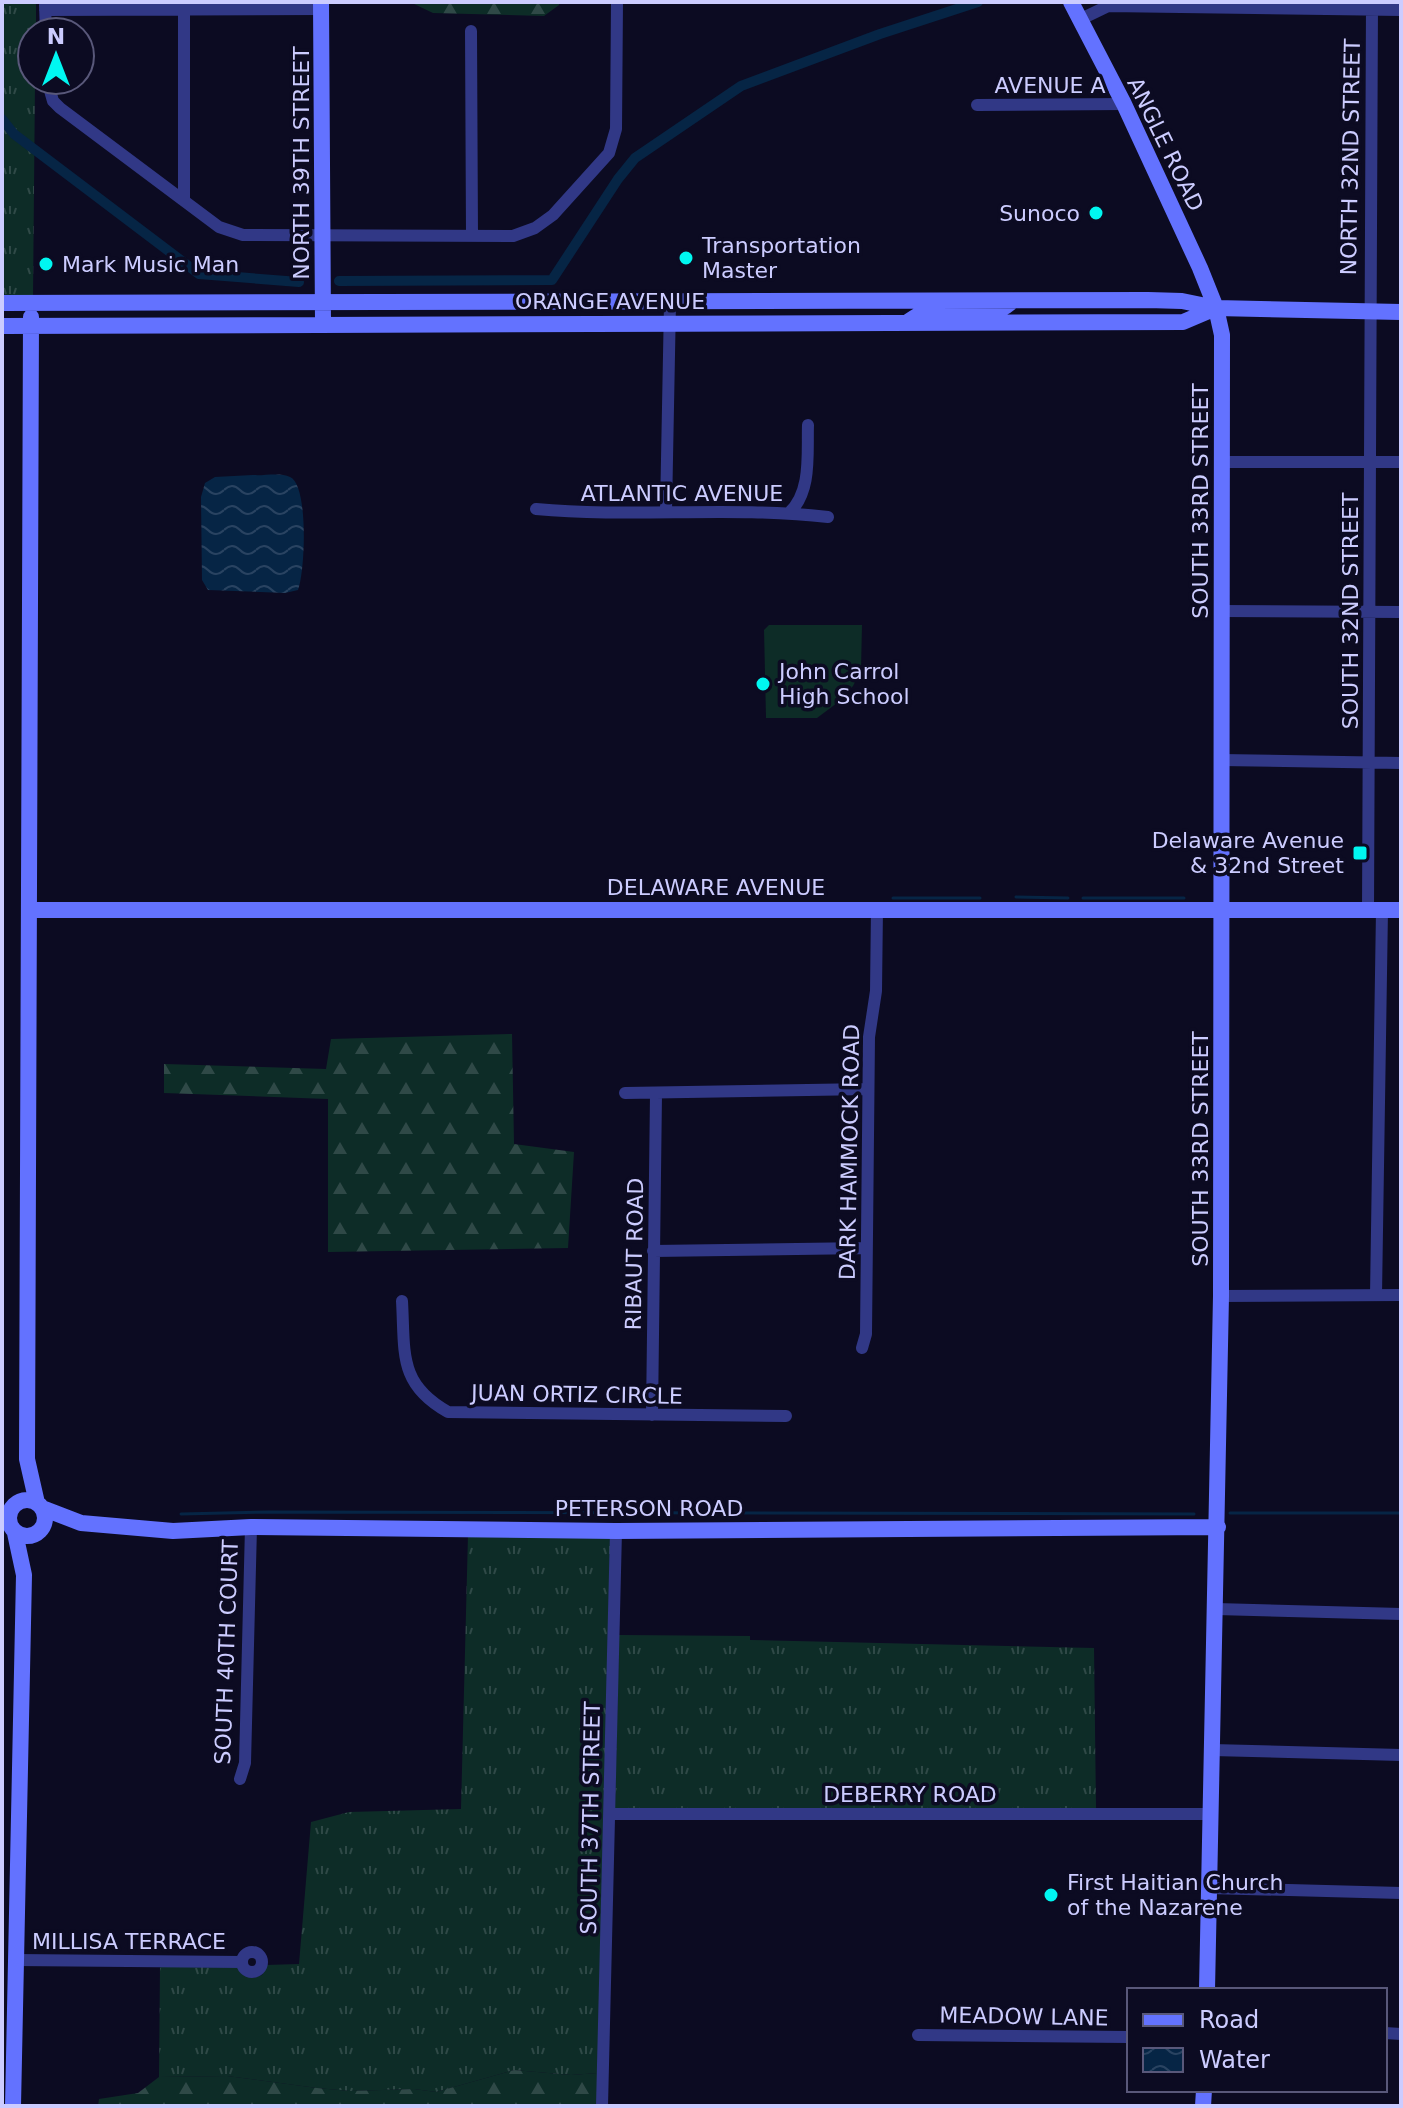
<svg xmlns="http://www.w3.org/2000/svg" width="1403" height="2108" viewBox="0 0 1403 2108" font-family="'DejaVu Sans',sans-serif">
<defs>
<pattern id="grass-tufts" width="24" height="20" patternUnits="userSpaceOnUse" patternTransform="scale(2)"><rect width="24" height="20" fill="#0d2c27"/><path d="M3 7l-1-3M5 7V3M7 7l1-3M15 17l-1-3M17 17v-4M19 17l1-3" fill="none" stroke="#2f4947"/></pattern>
<pattern id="forest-firs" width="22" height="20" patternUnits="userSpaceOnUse" patternTransform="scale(2)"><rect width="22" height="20" fill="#0d2c27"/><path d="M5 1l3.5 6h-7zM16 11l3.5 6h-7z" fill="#2f4947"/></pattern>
<pattern id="water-waves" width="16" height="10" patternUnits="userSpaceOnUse" patternTransform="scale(2)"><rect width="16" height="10" fill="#062545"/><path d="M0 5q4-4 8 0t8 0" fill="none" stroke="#294361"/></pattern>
</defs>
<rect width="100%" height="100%" fill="#0c0b22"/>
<path fill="url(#grass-tufts)" d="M2 2H36V32H32V80H35L33 297H2Z
M468 1535 611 1536 598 2073 571 2075 514 2070 436 2092 414 2089 350 2091 317 2088 227 2076 159 2077 160 1967H238L242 1974 253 1978 262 1975 267 1965 299 1964 311 1822 349 1812 461 1809Z
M619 1635 750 1636V1640L1094 1648 1096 1808H615Z"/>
<path fill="url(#forest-firs)" d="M410 2H559V5L544 16 433 13Z
M512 1034 514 1144 574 1152 568 1248 328 1252V1099L164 1093V1064L326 1069 331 1039Z
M514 2070 571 2075 598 2073 597 2106H98L99 2099 138 2093 159 2077 227 2076 317 2088 350 2091 414 2089 436 2092Z"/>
<path fill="#0d2c27" d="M769 625H862L861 670 853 686 841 700 817 718H766L764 630Z"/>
<path fill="url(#water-waves)" d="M253 475C264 476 280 472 290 477 309 485 305 573 298 590L285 593 208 590 202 580 201 497 205 483 215 477Z"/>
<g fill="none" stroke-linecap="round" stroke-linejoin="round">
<path stroke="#062545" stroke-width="3" d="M1016 897 1068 898
M893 898H980
M1083 898H1184
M1230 1513H1401
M181 1514 269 1512 1194 1514"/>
<path stroke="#062545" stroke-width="10" d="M2 119 14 134 199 274 299 282
M339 281 552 280 618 179 635 158 741 86 880 34 978 2"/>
<path stroke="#313886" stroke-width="12" d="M184 2V199
M45 5 46 32
M45 10 321 9
M1079 20 1108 6 1401 10
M471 31 472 236
M47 80 53 101 60 108 219 227 243 235 513 236 535 228 553 215 609 153 616 129 617 2
M977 105 1124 104
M1222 462H1401
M536 509C633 518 731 506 828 517
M666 511 670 303
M789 513C812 492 807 454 808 425
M1221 611 1401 612
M1221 760 1401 763
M1368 910 1372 2
M625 1093 868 1089
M653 1251 866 1248
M1376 1295 1382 910
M1221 1296 1401 1295
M402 1301C405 1353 398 1384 448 1412L786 1416
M862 1348 866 1334 869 1037 876 991 877 908
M652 1415 656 1094
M2 1513 11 1509
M1216 1609 1401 1614
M1212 1750 1401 1755
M240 1779 245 1763 251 1527
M610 1814H1211
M1209 1888 1401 1893
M242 1962a10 10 0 1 1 20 0a10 10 0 1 1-20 0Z
M15 1960 242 1962
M1385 2033 1401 2034
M918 2035 1129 2037
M602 2106 616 1531"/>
<path stroke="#6372ff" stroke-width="16" d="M321 2 323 324
M1071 2 1124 104 1200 268 1216 308 1222 335 1221 1296 1207 1990
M2 303 1148 300 1182 301 1216 308 1401 312
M31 317 27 1459 37 1503
M906 323C911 320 917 315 923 313 949 306 988 323 1010 303
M2 326 1183 322 1216 308
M30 910H1401
M9 1518a18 18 0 1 1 36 0a18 18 0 1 1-36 0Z
M42 1508 81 1523 173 1531 251 1527 616 1531 1218 1527
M13 2106 24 1575 15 1533
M1203 2106 1204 2090"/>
</g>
<g fill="#00f7f1" stroke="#0c0b22" stroke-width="3">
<circle cx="1096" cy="213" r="8"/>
<circle cx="686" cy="258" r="8"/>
<circle cx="46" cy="264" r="8"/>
<circle cx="763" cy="684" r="8"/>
<rect x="1352" y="845" width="16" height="16" rx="4"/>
<circle cx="1051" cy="1895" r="8"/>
</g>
<g text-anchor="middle" stroke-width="7" stroke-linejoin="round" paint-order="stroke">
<g font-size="22" fill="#ccf" stroke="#0c0b22">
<text x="1050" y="93">AVENUE A</text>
<text transform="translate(1166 144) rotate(64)" y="8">ANGLE ROAD</text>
<text transform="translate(1350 157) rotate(-89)" y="8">NORTH 32ND STREET</text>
<text transform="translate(301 163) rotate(-90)" y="8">NORTH 39TH STREET</text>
<text x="610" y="309">ORANGE AVENUE</text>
<text x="682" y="501">ATLANTIC AVENUE</text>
<text transform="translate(1200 501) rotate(-90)" y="8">SOUTH 33RD STREET</text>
<text transform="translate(1350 611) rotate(-90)" y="8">SOUTH 32ND STREET</text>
<text x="716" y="895">DELAWARE AVENUE</text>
<text transform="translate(1200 1149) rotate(-90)" y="8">SOUTH 33RD STREET</text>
<text transform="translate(849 1152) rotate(-89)" y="8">DARK HAMMOCK ROAD</text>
<text transform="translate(634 1254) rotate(-89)" y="8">RIBAUT ROAD</text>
<text transform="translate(577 1394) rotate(1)" y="8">JUAN ORTIZ CIRCLE</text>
<text x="649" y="1516">PETERSON ROAD</text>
<text transform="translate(226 1652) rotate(-88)" y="8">SOUTH 40TH COURT</text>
<text x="910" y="1802">DEBERRY ROAD</text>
<text transform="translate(590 1818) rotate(-89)" y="8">SOUTH 37TH STREET</text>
<text x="129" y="1949">MILLISA TERRACE</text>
<text transform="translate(1024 2016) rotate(1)" y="8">MEADOW LANE</text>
</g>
<g font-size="22" fill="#ccf" stroke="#0c0b22" text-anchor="start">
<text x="1080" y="221" text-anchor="end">Sunoco</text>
<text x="702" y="253">Transportation<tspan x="702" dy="25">Master</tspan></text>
<text x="62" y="272">Mark Music Man</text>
<text x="779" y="679">John Carrol<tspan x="779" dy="25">High School</tspan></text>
<text x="1344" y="848" text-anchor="end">Delaware Avenue<tspan x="1344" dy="25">&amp; 32nd Street</tspan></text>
<text x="1067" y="1890">First Haitian Church<tspan x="1067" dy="25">of the Nazarene</tspan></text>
</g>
</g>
<rect width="1403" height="2108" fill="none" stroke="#ccccff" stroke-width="8"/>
<rect x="1127" y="1988" width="260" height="104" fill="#0c0b22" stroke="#59587a" stroke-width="2"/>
<rect x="1143" y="2014" width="40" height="12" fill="#6372ff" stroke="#59587a" stroke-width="2"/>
<text x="1199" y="2028" font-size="24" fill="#ccccff">Road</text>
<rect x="1143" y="2048" width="40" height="24" fill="url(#water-waves)" stroke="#59587a" stroke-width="2"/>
<text x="1199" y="2068" font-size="24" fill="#ccccff">Water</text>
<g transform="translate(56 56)"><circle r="38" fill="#0c0b22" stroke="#59587a" stroke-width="2"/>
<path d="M0-6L14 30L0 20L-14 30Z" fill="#00f7f1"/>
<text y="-12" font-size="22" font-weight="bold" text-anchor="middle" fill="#ccccff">N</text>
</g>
</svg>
